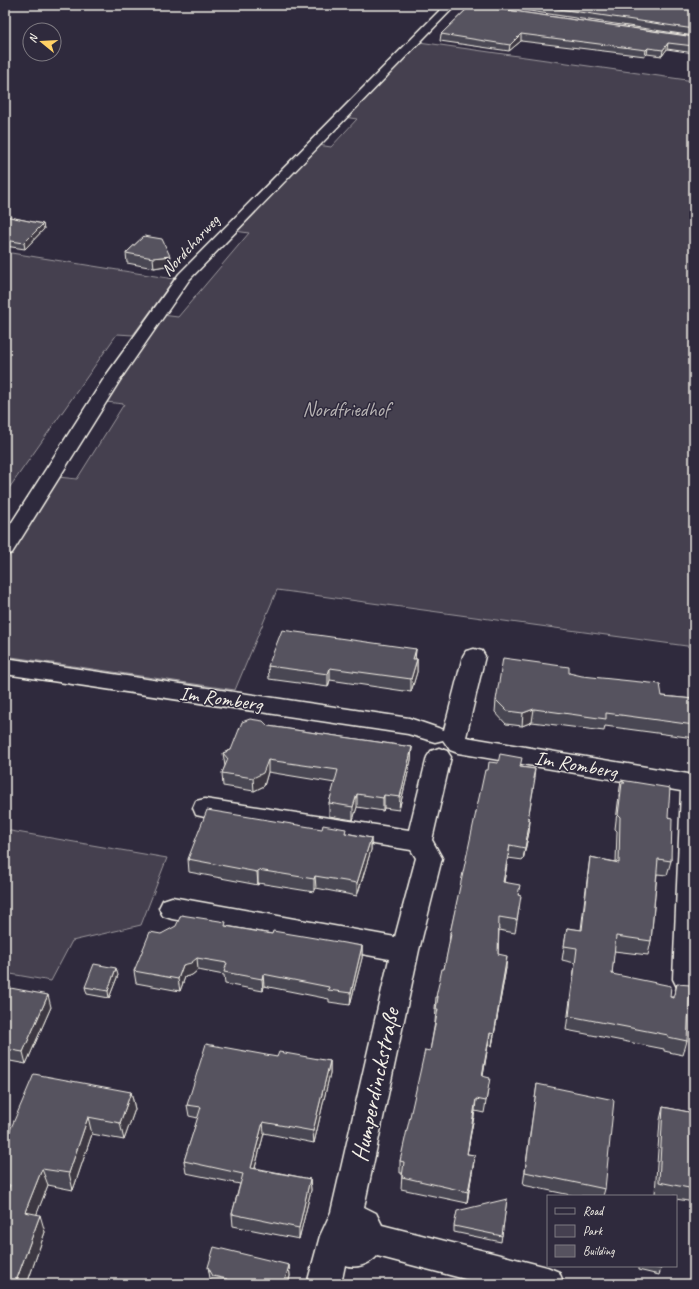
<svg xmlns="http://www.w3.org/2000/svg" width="699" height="1289" viewBox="0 0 699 1289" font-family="Caveat,sans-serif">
<rect width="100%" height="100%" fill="#2f2a3d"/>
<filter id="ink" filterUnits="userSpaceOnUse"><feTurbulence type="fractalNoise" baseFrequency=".025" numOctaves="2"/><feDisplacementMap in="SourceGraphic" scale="8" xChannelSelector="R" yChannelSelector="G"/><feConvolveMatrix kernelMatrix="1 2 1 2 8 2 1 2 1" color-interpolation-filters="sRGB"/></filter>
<g filter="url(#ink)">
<path fill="#454050" stroke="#9c989c" d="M419 42 694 81V647L277 590 235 690 5 656V563L58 477 77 479 124 404 106 402 162 315 178 317 249 233 235 231 318 145 331 147 357 119 344 117Z
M5 252 174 279 133 335 117 334 5 494Z
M5 830 167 858 141 925 72 941 51 981 5 973Z"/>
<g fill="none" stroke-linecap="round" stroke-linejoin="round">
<defs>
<path id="minor" d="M445 5H456L189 280 122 377 12 553 5 555V533L105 377 179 274Z
M474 649 482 651 485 656 466 737 694 775V988L687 991 677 987 673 979 681 791 458 753 450 750 443 740 435 742 408 734 5 674V658L409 718 444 730 463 656 466 651Z
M439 748 447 751 451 757 432 840 442 858 419 950 364 1207 376 1213 382 1225 547 1267 559 1272 564 1284H484L377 1256C370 1264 356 1269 345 1265L341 1284H307L320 1236 331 1212 389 959 172 919 163 916 159 908 163 900 172 897 395 937 416 858 411 850 205 817 196 815 193 808 196 801 205 799 409 830 427 757 431 751Z"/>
</defs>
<use href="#minor" stroke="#f4f1e8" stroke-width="3"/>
<use href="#minor" fill="#2f2a3d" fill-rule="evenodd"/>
</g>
<path fill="#4a4752" stroke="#f4f1e8" d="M471 5 694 37V53L667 49 662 56 647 54 645 56 521 41 509 51 440 41 441 34Z
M490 5H694V36Z
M5 216 43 224 44 229 25 249 5 246Z
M144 236 171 265 154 268 127 263 126 253Z
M416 649 415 659H417V672L411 692 330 680 328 687 269 679 268 666Z
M662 696 694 699V738L605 726 604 731 532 722 522 726 506 724 495 712 496 700Z
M268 726 412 747 411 760 399 810 384 808 383 811 357 807 353 820 329 816V803L335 783 268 772 264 786 254 791 223 786 222 773 225 766 223 753 231 750Z
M521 767 535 769 534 778 533 791 528 819 530 820 529 832 523 860 508 858 504 882 519 895V908L515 933 499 930 498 954 506 968 492 1046 488 1045 483 1076 488 1090 484 1113 475 1111 467 1154 475 1155 467 1203 401 1189 402 1173H400V1161L430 1051 435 1022 436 1009H435L436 997 444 969 449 946 450 933 488 770Z
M621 780 668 817 671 861 667 875 657 874 651 941 648 955 614 951 612 974 670 997H673L677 984 687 1041 683 1055 664 1051V1049L566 1030 575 963 562 960 567 928 581 930 588 872 590 857 616 862 617 831 615 829 619 795Z
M346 833 371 838V850L357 896 316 888 314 892 258 883V885L189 872 188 859Z
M227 926 272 934 362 946V958L350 1005 329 1002V999L264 986 263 991 225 984 224 975 198 970 192 975 185 977 180 991 136 983 134 971 161 934Z
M118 975 109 998 87 994 85 987Z
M5 987 51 1007 26 1064 5 1060Z
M277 1057 330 1061V1073L314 1143 264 1133 255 1168 310 1179 311 1190 299 1239 233 1226 232 1214 240 1184 186 1173 184 1161 198 1118 189 1116 187 1105Z
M537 1084 605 1189 603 1196H575L523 1185Z
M131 1092 135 1109 124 1140 92 1134 73 1190 48 1185 36 1215 45 1232 27 1284H5V1142Z
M663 1107 694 1113V1202L676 1199V1196H663L655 1194 660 1120Z
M507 1199 501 1242 454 1232V1226Z
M289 1265 290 1276 288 1284H213L210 1278 208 1267Z
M638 1266H661V1269L659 1275 638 1270Z"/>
<path fill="#3c3942" stroke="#f4f1e8" d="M521 34V41L509 51 510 45Z
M668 43 667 49 662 56 663 50Z
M648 48 647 54 645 56 646 50Z
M43 224 44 229 25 249 24 243Z
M170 256 171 265 154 268 153 258Z
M416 649 415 661 413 659Z
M417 659V672L411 692V679Z
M330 668V680L328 687V674Z
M534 709 532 722 522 726 523 713Z
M412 747 411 760 399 810 400 797Z
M268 760V772L264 786 254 791 253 778Z
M357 794V807L353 820V807Z
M384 795V808L383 811V798Z
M530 820 529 832 523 860 525 848Z
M371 838V850L357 896V883Z
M510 845 508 858 502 894 503 882Z
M258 870V885L257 872Z
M315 876 316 888 314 892V879Z
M362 946V958L350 1005 351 993Z
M507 956 506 968 492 1046Z
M197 958 198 970 192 975 185 977 180 991 178 979 183 965Z
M116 968 118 975 109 998 108 991Z
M263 974 264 986 263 991 262 979Z
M48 995 51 1007 26 1064 23 1052Z
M490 1033 488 1045 481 1088 482 1076Z
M330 1061V1073L314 1143 313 1131Z
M131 1092 135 1109 124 1140 120 1123Z
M476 1099 475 1111 465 1165 467 1154Z
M88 1117 92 1134 73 1190 69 1173Z
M263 1122 264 1133 252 1179 251 1168Z
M475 1155 467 1203 468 1192Z
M42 1169 48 1185 31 1229 25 1212Z
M310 1179 311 1190 299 1239V1228Z
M40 1215 45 1232 27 1284H15Z
M289 1265 290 1276 288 1284H284Z"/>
<path fill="#56525f" stroke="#f4f1e8" d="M471 5 694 37V46L668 43 663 50 648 48 646 50 521 34 510 45 441 34Z
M532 5H694V29Z
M5 216 43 224 24 243 5 240Z
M144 236 162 239 170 256 153 258 126 253Z
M282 630 416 649 413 659H417L411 679 330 668 328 674 268 666Z
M503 658 569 667V673L582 676 660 684 662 696 694 699V725L606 713V719L534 709 523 713 507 711 496 700Z
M250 719 263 721 268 726 412 747 400 797 384 795 383 798 357 794 353 807 329 803 338 770 268 760 263 773 253 778 222 773 228 759 223 753 231 750 242 722Z
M500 754 522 758 520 767 535 769 533 778H535L528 819 530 820 525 848 510 845 503 882 520 885 518 895 521 896 517 920 499 917 498 954 507 956 494 1034 490 1033 482 1076 490 1078 486 1101 476 1099 467 1154 475 1155 468 1192 402 1177 404 1162 400 1161 425 1050 430 1051 438 1009H436L438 997H436L442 969H444L451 934 450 933 485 770H488L489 762 498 763Z
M621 780 670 788 668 817 672 818 671 861 658 859 651 941 616 936 612 974 671 986 670 997 674 998 677 984 690 985 687 1041 668 1037V1035L569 1016 577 948 564 946 567 928 582 930 590 857 619 863 620 817 618 815 622 783H625Z
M207 810 322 829 323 825 346 829 345 833 371 838 357 883 315 876 314 879 258 870 257 872 188 859Z
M181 915 226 922 225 926 272 934 273 931 362 946 351 993 328 990 329 987 263 974 262 979 224 972 227 963 197 958 191 963 183 965 178 979 134 971 150 932 161 934 176 926Z
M94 964 116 968 108 991 85 987Z
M5 987 48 995 23 1052 5 1049Z
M206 1044 277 1057 279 1052 330 1061 313 1131 263 1122 251 1168 310 1179 299 1228 232 1214 243 1174 184 1161 201 1107 187 1105Z
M34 1074 131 1092 120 1123 88 1117 69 1173 42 1169 25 1212 40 1215 15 1284H5V1199L10 1185 5 1184V1142Z
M537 1084 614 1100 605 1189 525 1172Z
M663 1107 694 1113V1189L659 1182Z
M507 1199 502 1236 454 1226 457 1211Z
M214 1247 289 1265 284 1284H226L227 1279 213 1276 208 1267Z
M648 1266H661V1269Z"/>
</g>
<g text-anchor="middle" stroke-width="3" stroke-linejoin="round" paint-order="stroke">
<g font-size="17" fill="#f4f1e8" stroke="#2f2a3d">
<text transform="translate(190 245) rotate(-47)" y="6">Nordcharweg</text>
</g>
<g font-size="20" fill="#b7b3b3" stroke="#2f2a3d">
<text x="346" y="416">Nordfriedhof</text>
</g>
<g font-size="20" fill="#f4f1e8" stroke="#2f2a3d">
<text transform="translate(221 698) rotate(8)" y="7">Im Romberg</text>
<text transform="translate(576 764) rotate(10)" y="7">Im Romberg</text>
</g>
<g font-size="24" fill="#f4f1e8" stroke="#2f2a3d">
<text transform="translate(375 1085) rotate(-78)" y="8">Humperdinckstraße</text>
</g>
</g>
<rect width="699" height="1289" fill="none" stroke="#2f2a3d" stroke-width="20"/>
<rect x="10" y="10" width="679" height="1269" fill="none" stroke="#f4f1e8" stroke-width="1.5" filter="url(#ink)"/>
<rect x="547" y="1195" width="130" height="72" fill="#2f2a3d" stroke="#7e7a81"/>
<rect x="555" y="1208" width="20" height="6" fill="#2f2a3d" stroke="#7e7a81"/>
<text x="583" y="1215" font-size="12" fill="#f4f1e8">Road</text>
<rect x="555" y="1225" width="20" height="12" fill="#454050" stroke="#7e7a81"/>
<text x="583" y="1235" font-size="12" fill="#f4f1e8">Park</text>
<rect x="555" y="1245" width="20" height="12" fill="#56525f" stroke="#7e7a81"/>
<text x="583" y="1255" font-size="12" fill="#f4f1e8">Building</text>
<g transform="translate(42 42) rotate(288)"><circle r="19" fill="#2f2a3d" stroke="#7e7a81"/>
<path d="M0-3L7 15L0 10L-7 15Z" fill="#ffd166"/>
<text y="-6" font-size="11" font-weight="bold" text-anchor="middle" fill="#f4f1e8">N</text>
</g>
</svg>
